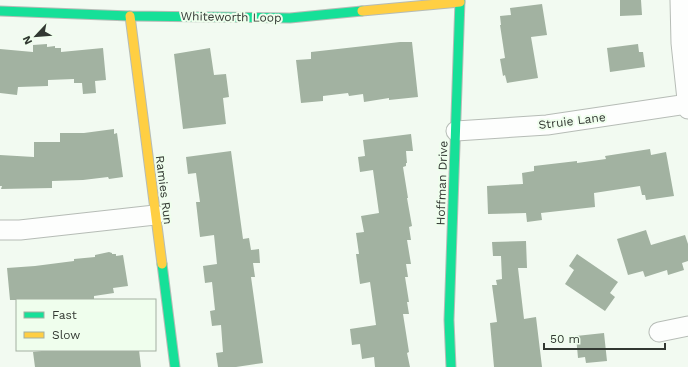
<svg xmlns="http://www.w3.org/2000/svg" width="688" height="367" viewBox="0 0 688 367" font-family="'Work Sans',sans-serif">
<rect width="100%" height="100%" fill="#f2faf1"/>
<path fill="#a2b2a1" d="M620 0H641L642 15 620 16Z
M542 4 547 35 531 37 538 78 507 83 505 75 503 76 500 59 505 58 500 25H501L500 16 511 15 510 8Z
M400 42H412L418 97 389 100V98L364 102 363 94 349 96 348 93 323 96V101L301 103 296 60 311 59V52Z
M47 44V47L55 46V48H61V52L103 48 106 80 95 81 96 93 83 94 82 83H74V79L48 80V86L18 87 17 95 0 93V49L33 52V45Z
M638 44 639 52H643L645 67 610 72 607 48Z
M210 48 214 75 226 74 229 97 223 98 226 124 183 129 174 54Z
M114 129V134L117 133 123 177 109 179 108 177 83 180 52 181V188L1 189 2 186H0V155L34 157V142H60V133H84Z
M411 134 413 151H406L407 163H406V166L403 167 408 198H407L412 226 409 227 411 240H407L411 264H406L408 277H405L409 302H407L409 314H403L409 352 407 353 410 367H375L374 357 362 359 360 344 352 345 350 329 376 325 370 282 360 284 356 254H359L356 233 364 232 361 216 379 213 373 170 360 172 358 157 365 156 363 140Z
M650 149 651 155 666 152 674 196 646 200 645 195H642L640 186 594 193 595 207 541 213 542 220 527 222 526 213 488 214 487 186 523 184 522 173 534 171V166L577 161V163L606 159 605 156Z
M231 151 243 239 249 238 251 250 259 249 260 263H253L255 277H251L263 363 236 367H218L216 353 223 352 221 325 212 326 210 311 215 310 212 282 205 283 203 266 217 264 214 235 200 237 196 202H200L196 173 188 174 186 157Z
M646 230 651 245 685 235 688 244V261L682 263 684 270 668 275 667 270 645 277 643 271 628 275 617 239Z
M526 241 527 268H518L524 319 536 317 542 367H494L490 323 497 322 492 285H497L496 280 502 279 501 256H493L492 242Z
M109 252 112 253V254H116V256L123 255 128 286 113 288 114 293 94 296V300H10L7 268 35 266 74 261V259L95 257V255Z
M577 254 618 282 610 293 615 297 605 311 565 284 574 270 569 266Z
M604 333 607 361 586 363 585 357 578 358 576 336Z
M50 350H139L141 367H35L33 352Z"/>
<g fill="none" stroke-linecap="round" stroke-linejoin="round">
<defs>
<path id="street" d="M680 0 681 43 688 109
M456 131 547 125 688 104
M0 230H20L155 215
M659 332 688 326"/>
<path id="fast" d="M0 11 130 16 290 18 362 11
M162 264 175 367
M451 367 449 320 460 0"/>
<path id="slow" d="M362 11 460 2
M130 16 162 264"/>
</defs>
<use href="#street" stroke="#b6bcb6" stroke-width="21"/>
<use href="#fast" stroke="#b6bcb6" stroke-width="11"/>
<use href="#slow" stroke="#b6bcb6" stroke-width="11"/>
<use href="#street" stroke="#fdfefd" stroke-width="19"/>
<use href="#fast" stroke="#16e098" stroke-width="9"/>
<use href="#slow" stroke="#ffcf43" stroke-width="9"/>
</g>
<g text-anchor="middle" stroke-width="4" stroke-linejoin="round" paint-order="stroke">
<g font-size="12" fill="#323832" stroke="#effeed">
<text transform="translate(231 17) rotate(1)" y="4">Whiteworth Loop</text>
<text transform="translate(572 121) rotate(-7)" y="4">Struie Lane</text>
<text transform="translate(442 183) rotate(-88)" y="4">Hoffman Drive</text>
<text transform="translate(164 190) rotate(83)" y="4">Ramies Run</text>
</g>
</g>
<rect x="16" y="299" width="140" height="52" fill="#effeed" stroke="#a3afa2"/>
<rect x="24" y="312" width="20" height="6" fill="#16e098" stroke="#a3afa2"/>
<text x="52" y="319" font-size="12" fill="#323832">Fast</text>
<rect x="24" y="332" width="20" height="6" fill="#ffcf43" stroke="#a3afa2"/>
<text x="52" y="339" font-size="12" fill="#323832">Slow</text>
<g transform="translate(36 36) rotate(244)" stroke="#effeed" stroke-width="3" paint-order="stroke">
<path d="M0-3L7 15L0 10L-7 15Z" fill="#323832"/>
<text y="-6" font-size="11" font-weight="bold" text-anchor="middle" fill="#323832">N</text>
</g>
<path d="M544 343v6h121v-6" fill="none" stroke="#323832" stroke-width="2"/>
<text x="550" y="343" font-size="12" fill="#323832" stroke="#effeed" stroke-width="3" paint-order="stroke">50 m</text>
</svg>
